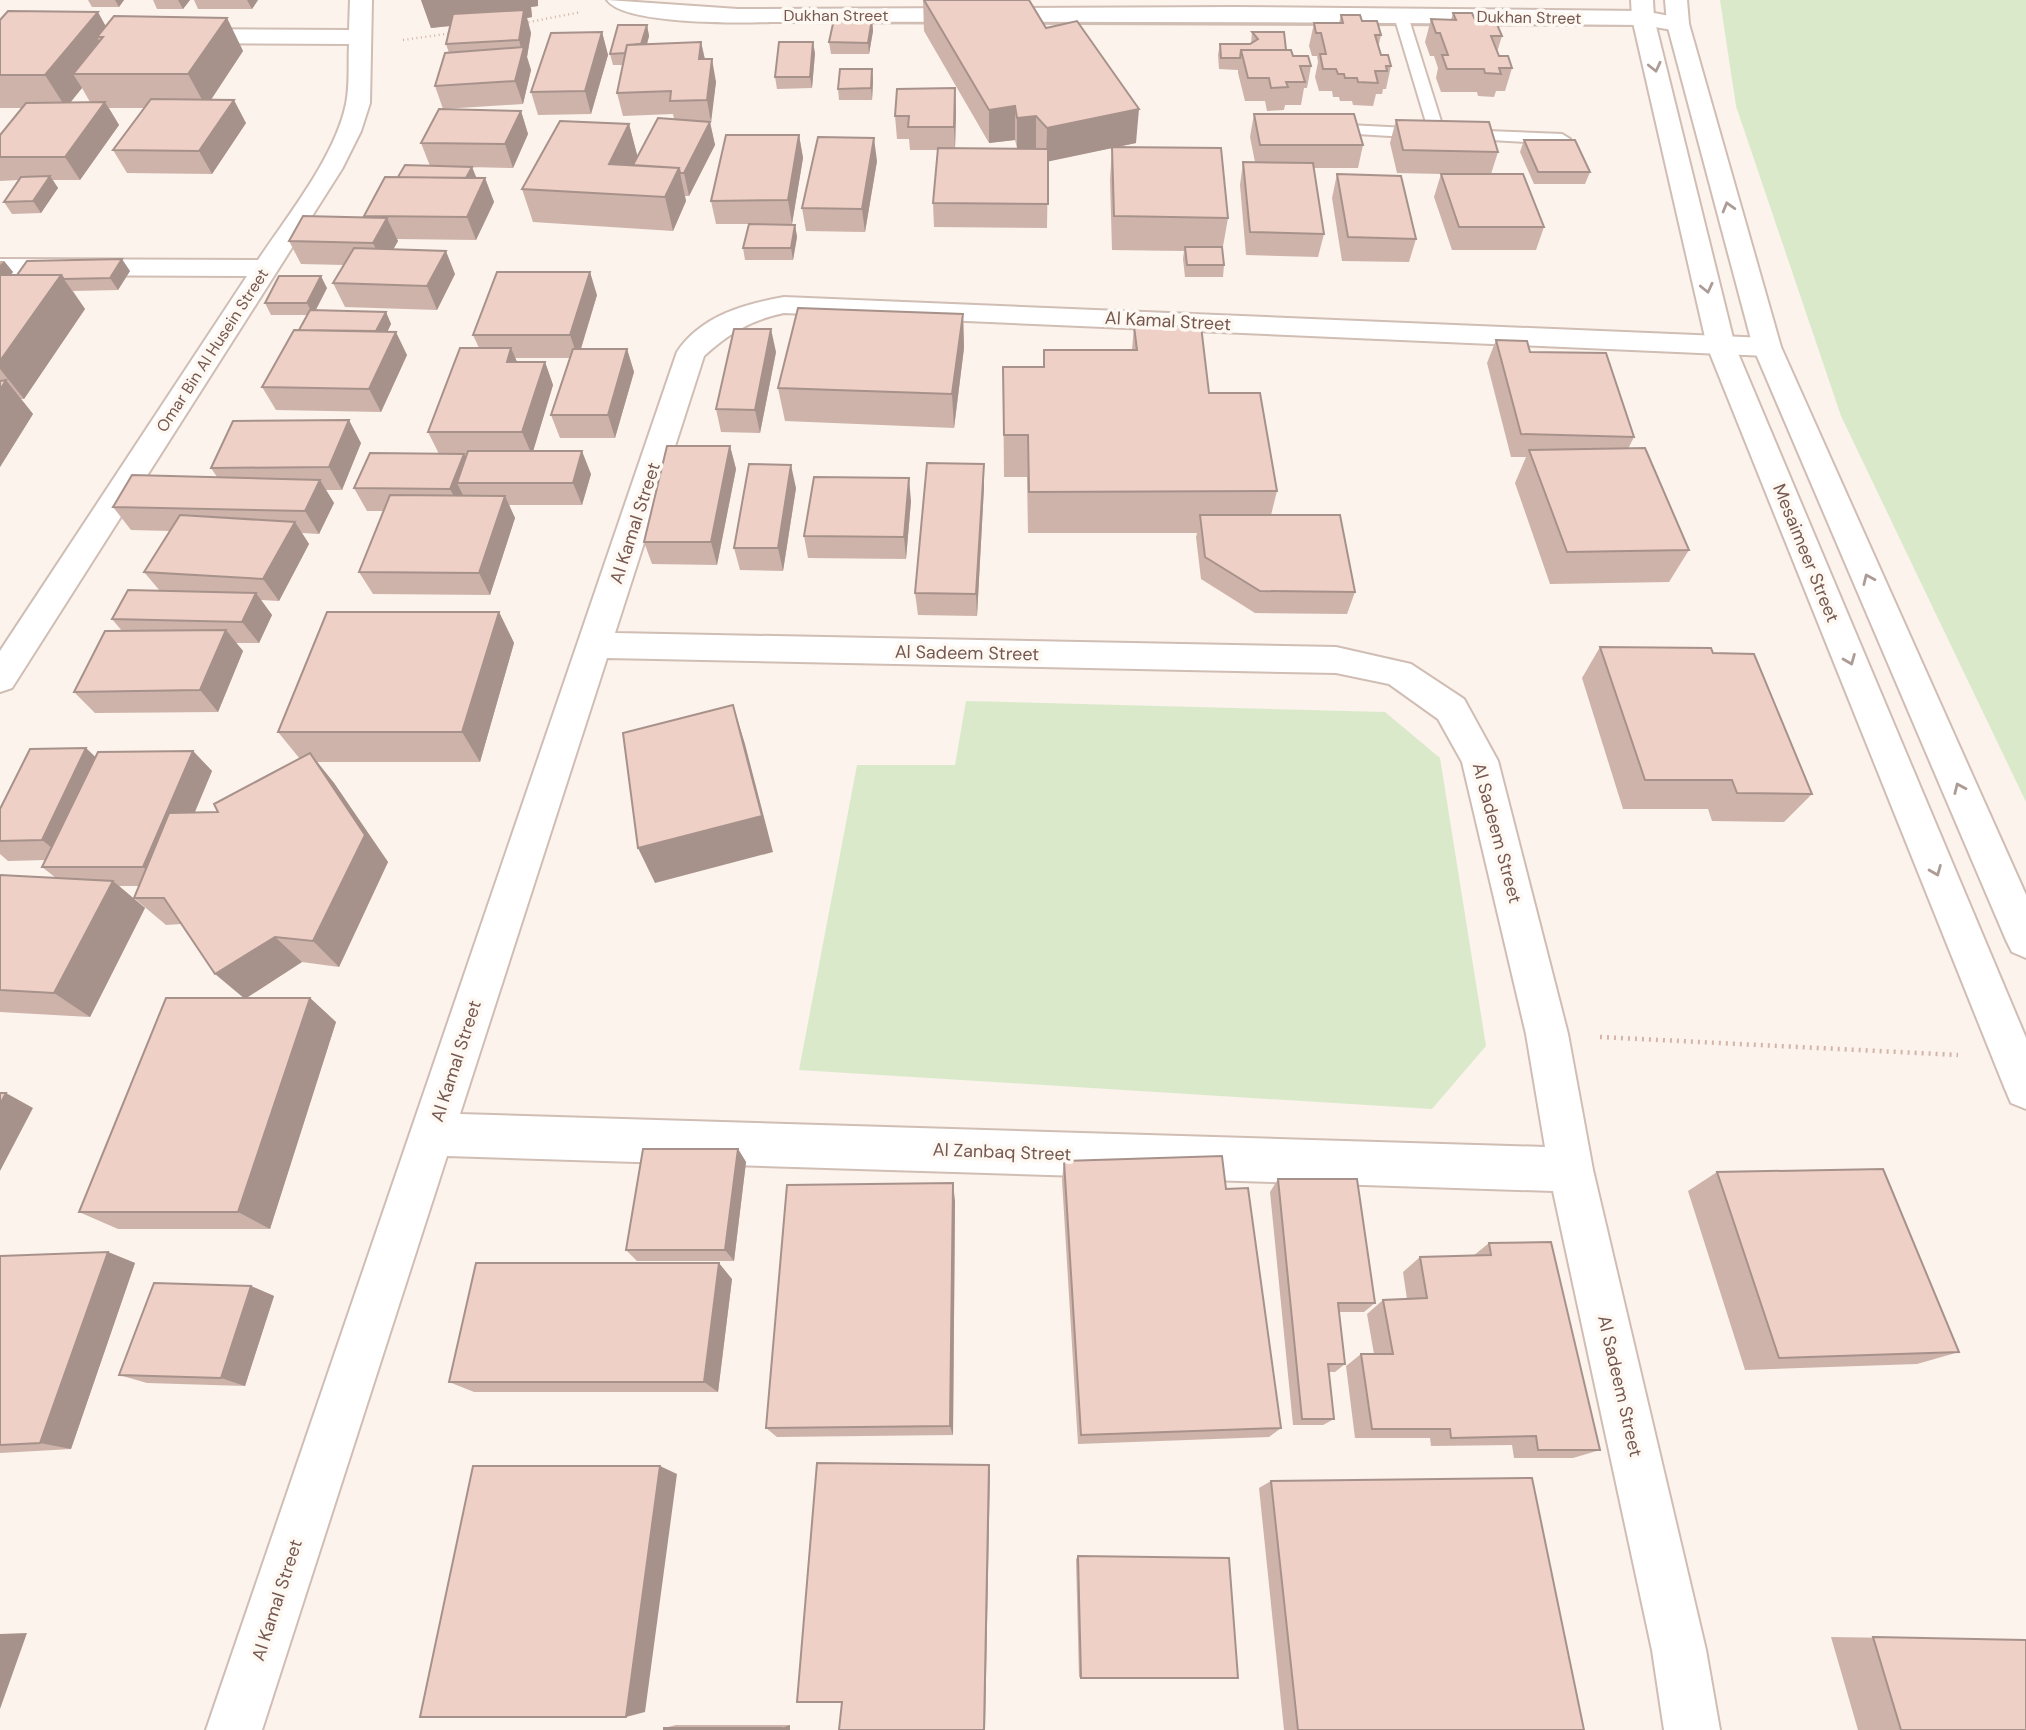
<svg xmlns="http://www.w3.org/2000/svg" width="2026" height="1730" viewBox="0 0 2026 1730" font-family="'DM Sans',sans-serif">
<rect width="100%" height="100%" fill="#fbf3ec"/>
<path fill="#dbe9cb" d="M1720 0H2026V802L1841 416 1736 106Z
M966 701 1385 712 1440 758 1486 1046 1432 1109 799 1070 857 765H955Z"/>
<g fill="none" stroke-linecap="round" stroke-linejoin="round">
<defs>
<path id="service" d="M1401 12 1408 16 1445 134 1437 139 1430 135 1424 138 1323 132 1320 129 1328 124 1428 129 1394 16Z
M1461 130 1562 134 1570 139 1562 144 1456 138 1453 135Z"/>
<path id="minor" d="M350 0H372L370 103 361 131 342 169 12 688 0 692V651L247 276 0 275V259L258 260C288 215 335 157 346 104 350 85 348 63 349 44L186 43 178 41 175 36 178 31 186 29 349 30Z
M607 0 738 9 1235 7 1643 11 1686 19 1689 24 1686 29 1678 31 1643 25C1352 22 1062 21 772 22 741 23 624 25 607 0Z
M784 297 1767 338 1777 341 1781 347 1777 353 1767 356 784 313C751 320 729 333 704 356L615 633 1336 647 1411 664 1464 699 1498 761 1568 1034 1593 1170 1706 1650 1720 1730H1664L1652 1650 1553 1191 447 1156 262 1730H206L677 352C701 316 744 304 784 297ZM607 658 1336 673 1389 684 1438 719 1462 762 1526 1034 1545 1147 460 1114Z"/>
<path id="tertiary" d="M1631 0H1653L1654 18 1735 346 2026 1038V1109L2011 1103 2005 1089 1707 346 1632 18Z
M1665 0H1687L1689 24 1781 347 2026 895V958L2012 952 2006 940 1753 347 1667 24Z"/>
</defs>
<use href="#service" stroke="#d0bdb4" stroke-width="4"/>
<use href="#minor" stroke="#d0bdb4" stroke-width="4"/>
<use href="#tertiary" stroke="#d0bdb4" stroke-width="4"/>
<path stroke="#d4b3a8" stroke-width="2.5" stroke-dasharray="1 3.5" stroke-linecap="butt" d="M524 23 581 12
M403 40 453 33"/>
<path stroke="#d4b3a8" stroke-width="4.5" stroke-dasharray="2 5" stroke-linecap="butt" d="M1600 1037 1958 1055"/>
<use href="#service" fill="#fff" fill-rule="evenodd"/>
<use href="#minor" fill="#fff" fill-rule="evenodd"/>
<use href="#tertiary" fill="#fff" fill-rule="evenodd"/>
</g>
<path fill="#ceb3aa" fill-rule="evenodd" d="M88 0H124L119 7H92Z
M153 0H190L183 9H157Z
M194 0H258L252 9H198Z
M421 0H538V6L531 7 532 17 527 18 531 33 527 57 531 70 523 104 443 109 435 86 449 53 446 44 450 26 431 28Z
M923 0H1029L1046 28 1136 143 1117 147 1228 218 1222 252 1224 265 1223 277H1185L1183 259 1184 251 1112 250 1110 180 1112 148 1048 161 1047 228 934 227 933 203 938 150H910L909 139H897L895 116 955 88 956 111 955 148H1017L1015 140 989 143 924 31Z
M1453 13 1476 22 1502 36 1497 52 1499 56 1512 68 1505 91H1496L1494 97 1478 96 1477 92H1441L1436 78 1438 68 1434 56H1430L1425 42 1431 19 1451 20Z
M1341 15 1362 21 1381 35 1378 48 1381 55 1391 66 1386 89H1383L1382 94H1376L1373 106 1353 105 1352 101H1340L1339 97H1333L1332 91H1319L1315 77 1318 62 1317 56H1312L1309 46 1314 23H1339Z
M227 18 243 51 211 100 246 123 212 174 127 173 113 150 145 108H109L119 125 80 180H53L58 188 41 213 12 214 4 202 18 180 0 181V135L22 108H0V20L106 26ZM82 88 90 102H70Z
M872 19 873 31 869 54H831L829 42Z
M647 25 649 36 647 44 701 42 705 59 716 82 710 123 715 145 689 196H685L686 201 673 231 533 222 522 189 629 124 637 156 674 119 673 114 623 116 617 93 623 65H613L610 54Z
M602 32 608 55 591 114 538 115 531 92Z
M1252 32 1286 50 1293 56 1311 66 1307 88H1304L1301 105H1285L1284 110 1267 111 1265 101H1245L1238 73V70L1219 69 1218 55 1220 44H1251Z
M815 53 812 88 777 89 775 77Z
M872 69 873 81 872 100H839L838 89Z
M521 111 528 134 513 168 469 167H472L476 178H485L494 202 476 240 397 239 398 241 393 249 455 274 437 310 345 307 333 283 344 265 301 264 289 241 364 217V216L398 177 430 166 421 143Z
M1254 114 1363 145 1358 168H1314L1324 234 1318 257 1246 255 1240 185 1243 162H1255L1250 137Z
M1396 120 1498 152 1491 174 1544 227 1536 250H1452L1434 197 1441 174 1397 173 1390 143Z
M799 135 803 158 792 224H716L711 201Z
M1524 140 1590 172 1585 184H1534L1520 152Z
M877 161 865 232 806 231 802 208Z
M1337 174 1416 239 1409 262 1342 261 1332 198Z
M795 225 797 237 793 260H745L743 248Z
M0 261H4L13 272 11 275 130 271 118 290 73 291 85 309 24 399H21L33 414 0 467Z
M327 288 316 310 386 312 391 324 387 332 407 355 381 412 276 410 262 387 299 330 307 315H271L265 303Z
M597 295 581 349H627L634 372 615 438H560L551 415 570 358H515L517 362H545L553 385 533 451 591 474 582 505H509L515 518 490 595 373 594 359 572 383 511H367L354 488 439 454 428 432 479 348 473 335Z
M963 314 964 348 954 428 785 421 778 388Z
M1134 326 1209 393 1277 491 1271 515 1355 592 1347 614 1255 613 1201 579 1196 537 1197 533H1028L1027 477H1004L1003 367H1043L1044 350H1132Z
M1496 340 1530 352 1634 437 1628 449 1689 550 1669 582 1550 584 1515 483 1526 457H1511L1487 363Z
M776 352 760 433 721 432 716 409Z
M361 443 342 490H326L334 503 319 534 302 533 309 544 279 601 261 600 272 615 259 643H236L243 651 218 712 95 713 74 692 122 631 112 619 160 591 144 572 170 531 131 530 113 507 217 477 211 468Z
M730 446 736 469 717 565 652 564 644 542Z
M984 487 977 616 918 615 915 593Z
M796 488 783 571 740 570 734 548Z
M911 501 906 559 808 558 804 536Z
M499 612 514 643 480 762H317L334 783 388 862 339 967 302 962 245 998H310L336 1022 270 1229H118L79 1212 244 998 181 924 166 925 134 898 140 886H119L145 908 90 1017 0 1012V875L56 878 42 867 46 860 8 861 0 854V809L96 757 193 751 212 771 195 812H218L300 759 278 732Z
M1600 647 1713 653 1812 794 1784 822 1712 821 1708 809H1623L1582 678Z
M738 1149 746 1162 734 1261H637L626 1250Z
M1064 1161 1226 1189 1281 1428 1269 1437 1078 1444 1062 1180Z
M1717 1172 1959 1352 1917 1364 1745 1370 1688 1191Z
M1278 1179 1375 1303 1364 1312H1339L1345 1364 1335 1372H1329L1334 1419 1323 1425H1293L1270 1192Z
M955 1201 953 1435 777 1437 766 1428Z
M1489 1243 1600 1450 1573 1458H1514L1512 1445 1431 1446 1430 1438H1355L1346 1366 1361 1354H1374L1367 1314 1383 1300 1407 1299 1403 1272 1420 1257 1473 1256Z
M108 1252 135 1263 71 1449 0 1453V1256Z
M732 1279 718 1392H474L449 1382Z
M251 1286 274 1296 245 1386 147 1383 119 1375Z
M1271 1481 1584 1730H1284L1259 1488Z
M1078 1556 1081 1678 1079 1677 1076 1559Z
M1831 1637 2026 1640V1730H1858Z
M676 1725H790V1730L664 1728Z"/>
<path fill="#a7928b" d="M115 0H124L119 7Z
M178 0H190L183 9Z
M247 0H258L252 9Z
M421 0H538V6L531 7 532 17 527 18 531 33 527 57 531 70 523 104 515 81 522 52 519 40 523 18 431 28Z
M98 12 116 45 103 37H97L108 56 73 74 82 88 66 108 45 75Z
M227 18 243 51 206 107 188 74Z
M872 19 873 31 869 54 868 43Z
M647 25 649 36 642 63 639 52Z
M602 32 608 55 591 114 585 91Z
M701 42 706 65 699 59Z
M813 42 815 53 812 88 810 77Z
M712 59 716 82 711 123 707 100Z
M872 69 873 81 872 100 871 88Z
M955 88 956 111 955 150 954 127Z
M234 100 246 123 212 174 199 151Z
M105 102 119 125 80 180 65 157Z
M1015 106V140L989 143V110Z
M1139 109 1136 143 1046 162 1047 128Z
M521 111 528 134 513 168 505 144Z
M1036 116V149L1017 151V118Z
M710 122 715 145 689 196 684 173Z
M629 124 638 158 633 169 609 164Z
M799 135 803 158 792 224 788 200Z
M874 138 877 161 865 232 862 209Z
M472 167 477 179 464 182Z
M679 168 686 201 673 231 665 197Z
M50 176 58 188 41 213 33 201Z
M485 178 494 202 476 240 467 217Z
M387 218 398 241 384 266 373 243Z
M795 225 797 237 793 260 791 248Z
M446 251 455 274 437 310 427 286Z
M122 259 130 271 118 290 110 278Z
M4 261 13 272 0 288V265Z
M590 272 597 295 578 358 570 335Z
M61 275 85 309 24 399 0 369V361Z
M321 276 327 288 313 315 307 303Z
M386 312 391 324 382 343 376 331Z
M963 314 964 348 954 428 952 394Z
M771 329 776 352 760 433 755 410Z
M396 332 407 355 381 412 369 389Z
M511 348 521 371 507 362Z
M627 349 634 372 615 438 608 415Z
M545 362 553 385 532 455 522 432Z
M6 380 33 414 0 467V390Z
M349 420 361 443 342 490 329 467Z
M730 446 736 469 717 565 711 542Z
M582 451 591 474 582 505 573 483Z
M464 454 475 477 457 483 466 501 462 512 450 489Z
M984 464V487L977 616 976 594Z
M791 465 796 488 783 571 778 548Z
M909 478 911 501 906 559 904 537Z
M320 480 334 503 319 534 305 511Z
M505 496 515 518 490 595 479 573Z
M295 522 309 544 279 601 263 579Z
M256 593 272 615 259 643 242 622Z
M499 612 514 643 480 762 462 732Z
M226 630 243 651 218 712 200 690Z
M733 705 745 744 773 852 655 883 638 848Z
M86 748 107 768 66 859 42 840Z
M193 751 212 771 164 885 143 867Z
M310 753 334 783 388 862 339 967 313 941Z
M113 881 145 908 90 1017 54 993Z
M275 937 302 962 245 999 215 974Z
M310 998 336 1022 270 1229 238 1212Z
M6 1093 33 1108 0 1171V1104Z
M738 1149 746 1162 734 1261 725 1250Z
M953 1183 955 1201 953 1435 950 1426Z
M108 1252 135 1263 71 1449 40 1443Z
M719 1263 732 1279 718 1392 704 1382Z
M251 1286 274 1296 245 1386 221 1378Z
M989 1465 990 1472 985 1730H984Z
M660 1466 677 1474 645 1712 626 1717Z
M27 1633 0 1709V1634Z
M790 1725V1730H782V1728Z"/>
<path fill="#efd0c6" stroke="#a7928b" stroke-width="2" d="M924 0H1029L1046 28 1077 21 1139 109 1047 128 1036 116 1017 118 1015 106 989 110Z
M524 10 519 40 446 44 453 14Z
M8 11 98 12 45 75H0V20Z
M1453 13H1472L1476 22H1496L1502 36H1491L1499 56H1508L1512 68H1499L1501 74 1485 73 1484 69H1447L1442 55H1448L1440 33H1436L1431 19 1456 20Z
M1341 15H1360L1362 21H1377L1381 35H1375L1381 55H1388L1391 66H1386L1387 71H1375L1378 83 1358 82 1357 78H1345L1344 74H1338L1336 69H1323L1320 54H1326L1321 33H1316L1314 23H1343Z
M114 16 227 18 188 74H73L103 37H97Z
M834 19H872L868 43 829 42Z
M618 25H647L641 44 627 45 625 53 610 54Z
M602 32 585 91 531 92 551 33Z
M1252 32H1284L1286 50H1241L1240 58H1221L1220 44H1250L1258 39Z
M701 42 699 59H712L707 100 670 101 671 91 617 93 627 45Z
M779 42H813L810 77H775Z
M524 47 515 81 435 86 445 53Z
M1241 50H1291L1293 56H1308L1311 66H1300L1305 82H1286L1288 87 1271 88 1269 78H1248Z
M840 69H872L871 88 838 89Z
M955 88 954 127H908L909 116H895L897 89Z
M151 99 234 100 199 151 113 150Z
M105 102 65 157H0V135L26 103Z
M439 109 521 111 505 144 421 143Z
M1254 114H1354L1363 145H1260Z
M658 118 710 122 684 173H680L679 168 633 165Z
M1396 120 1489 122 1498 152 1403 150Z
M560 121 629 124 609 164 679 168 665 197 522 189Z
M726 135H799L788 200 711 201Z
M818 137 874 138 862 209 802 208Z
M1524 140H1575L1590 172H1538Z
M1112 147 1221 148 1228 218 1114 216Z
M938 148 1048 149V204L933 203Z
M1243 162 1313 163 1324 234 1250 232Z
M405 165 472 167 466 178 398 177Z
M1337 174 1401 176 1416 239 1348 237Z
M1441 174H1523L1544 227H1459Z
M50 176 33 201 4 202 21 177Z
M385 177 485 178 467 217 364 216Z
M303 216 387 218 373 243 289 241Z
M749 224 795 225 791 248H743Z
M1185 247H1222L1224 265H1187Z
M354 248 446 251 427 286 333 283Z
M122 259 110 278 64 279 61 275H17L27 261Z
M497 272H590L570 335H473Z
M0 275H61L0 361Z
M279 276H321L307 303H265Z
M798 308 963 314 952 394 778 388Z
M310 310 386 312 376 331 299 330Z
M1134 326H1201L1209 393H1260L1277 491 1029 492 1028 435H1004L1003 367H1044V350H1137Z
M734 329H771L755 410 716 409Z
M294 330 396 332 369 389 262 387Z
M1496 340 1527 341 1530 352 1606 353 1634 437 1521 434Z
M460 348H511L507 362H545L522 432H428Z
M573 349H627L608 415H551Z
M6 380 0 390V381Z
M349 420 329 467 211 468 233 421Z
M667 446H730L711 542H644Z
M1645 448 1689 550 1567 552 1529 450Z
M468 451H582L573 483H457Z
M370 453 464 454 450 489 354 488Z
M927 463 984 464 976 594 915 593Z
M749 464 791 465 778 548H734Z
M132 475 320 480 305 511 113 507Z
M814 477 909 478 904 537 804 536Z
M390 495 505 496 479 573 359 572Z
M180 515 295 522 263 579 144 572Z
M1200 515H1340L1355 592 1260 591 1205 557Z
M128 590 256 593 242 622 112 619Z
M327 612H499L462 732H278Z
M226 630 200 690 74 692 105 631Z
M1600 647 1711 648 1713 653 1754 654 1812 794 1737 793 1732 780H1645Z
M733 705 762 816 638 848 623 733Z
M86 748 42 840 0 841V809L30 749Z
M193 751 143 867H42L98 752Z
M310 753 365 835 313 941 275 937 215 974 164 898H134L169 813 218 812 214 804Z
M0 875 113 881 54 993 0 990Z
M166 998H310L238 1212H79Z
M0 1093H6L0 1104Z
M643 1149H738L725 1250H626Z
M1222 1156 1226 1189 1248 1188 1281 1428 1081 1435 1064 1161Z
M1883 1169 1959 1352 1779 1358 1717 1172Z
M1278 1179H1357L1375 1303H1338L1345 1364H1328L1334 1419H1302Z
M953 1183 950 1426 766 1428 787 1185Z
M1551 1242 1600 1450H1538L1536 1436 1451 1438 1450 1429H1372L1361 1354H1393L1383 1300 1427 1298 1420 1257 1491 1255 1489 1243Z
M108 1252 40 1443 0 1445V1256Z
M476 1263H719L704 1382H449Z
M154 1283 251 1286 221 1378 119 1375Z
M817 1463 989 1465 984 1730H839L842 1702H797Z
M473 1466H660L626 1717H420Z
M1532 1478 1584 1730H1298L1271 1481Z
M1078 1556 1229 1558 1238 1678H1081Z
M1873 1637 2026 1640V1730H1901Z
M664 1728H782V1730H664Z"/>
<defs><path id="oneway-chevron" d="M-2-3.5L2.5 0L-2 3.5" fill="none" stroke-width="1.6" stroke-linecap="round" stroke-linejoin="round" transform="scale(1.75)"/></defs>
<g stroke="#ad9b96">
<use href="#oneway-chevron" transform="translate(1655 67) rotate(77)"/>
<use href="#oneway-chevron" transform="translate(1728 207) rotate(-106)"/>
<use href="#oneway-chevron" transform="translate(1707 288) rotate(77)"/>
<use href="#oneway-chevron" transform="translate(1868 579) rotate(-114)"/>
<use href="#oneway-chevron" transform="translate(1850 660) rotate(68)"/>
<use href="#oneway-chevron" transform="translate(1959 788) rotate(-114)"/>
<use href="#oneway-chevron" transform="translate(1936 871) rotate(68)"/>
</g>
<g text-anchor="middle" stroke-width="7" stroke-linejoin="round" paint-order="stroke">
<g font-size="16" fill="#765850" stroke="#fef8f3">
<text x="836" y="21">Dukhan Street</text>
<text transform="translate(1529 17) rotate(1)" y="6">Dukhan Street</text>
<text transform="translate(212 350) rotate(-57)" y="6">Omar Bin Al Husein Street</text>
</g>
<g font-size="18" fill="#765850" stroke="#fef8f3">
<text transform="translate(1168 321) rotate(3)" y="6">Al Kamal Street</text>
<text transform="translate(635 523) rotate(-72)" y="6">Al Kamal Street</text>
<text transform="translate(1806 553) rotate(68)" y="6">Mesaimeer Street</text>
<text transform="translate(967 653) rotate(1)" y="6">Al Sadeem Street</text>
<text transform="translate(1497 833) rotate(75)" y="6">Al Sadeem Street</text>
<text transform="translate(456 1061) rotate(-72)" y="6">Al Kamal Street</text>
<text transform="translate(1002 1152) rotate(2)" y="6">Al Zanbaq Street</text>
<text transform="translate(1620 1386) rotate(77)" y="6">Al Sadeem Street</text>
<text transform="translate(277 1600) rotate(-72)" y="6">Al Kamal Street</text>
</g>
</g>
</svg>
